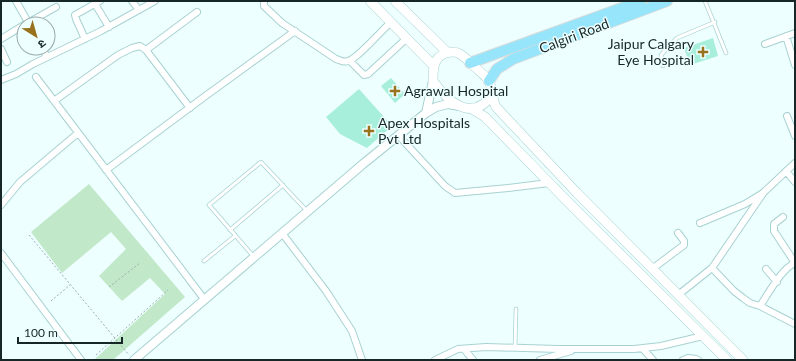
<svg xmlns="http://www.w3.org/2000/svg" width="796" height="361" viewBox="0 0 796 361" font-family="Lato,'Noto Sans Devanagari',sans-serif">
<rect width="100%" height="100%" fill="#eff"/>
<path fill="#c1e9c9" d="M89 184 185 297 113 360H96L95 359 165 294 150 278 122 301 99 276 126 249 111 232 62 273 31 232Z"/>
<path fill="#a7efda" d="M713 38 718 56 690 65 684 48Z
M391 78 405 94 395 103 381 86Z
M359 89 392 126 367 148 340 134 326 117Z"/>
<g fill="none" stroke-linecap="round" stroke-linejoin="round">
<defs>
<path id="service" d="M705 1 726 53
M663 66 661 55 677 38 715 22
M230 230 283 185
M254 257 209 205 261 162 307 211
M204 261 235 236
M515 348 516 309"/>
<path id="minor" d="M16 1 29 24
M132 1 139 10
M264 1V6L282 23 336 59C340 60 344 63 348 61 357 59 382 30 391 22
M95 4 109 27
M26 24 56 7
M786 36 795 65
M1 39 24 25
M85 39 76 19 75 15 100 1
M765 44 795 33
M42 48 47 57
M1 49 7 62
M146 50 197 12
M350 61 364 75 368 74 407 38
M36 77 204 299
M1 80 16 74 33 64 101 31 155 1
M54 101 118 55 132 48 140 46 146 50 190 108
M787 116 795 136
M398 135 445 186 455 193 508 188 549 183
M106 170 204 97 295 31
M786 171 795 182
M1 205 20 182 78 133
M783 217 774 224V231L795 263
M700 223 745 204 763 193
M282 233 326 291 352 331 362 360
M1 253 81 360
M712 268 734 291 743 298 750 303 760 306 795 324
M652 269 684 245V241L678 233
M766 269 777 282
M678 295 712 268 764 192 795 163
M760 306C768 294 782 268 795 263
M464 349 473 360
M643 349 653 360
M435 360 458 349 486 347 558 349H634L661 346 703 336
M540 360 571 351
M683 360 688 358 696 359 698 360"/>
<path id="tertiary" d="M426 113 433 81
M134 360 363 164 426 113 436 107 448 104 459 106"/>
<path id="secondary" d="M370 1 433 65
M395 1 447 52
M492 95C472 123 448 102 433 81 433 70 433 57 446 53 450 52 454 51 458 53 464 56 470 62 475 67 479 71 485 75 488 80 494 88 491 98 496 107L577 193 743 360
M472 109 485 117 569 203 727 360"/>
<path id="primary" d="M470 63 641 1
M489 81 497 69 513 59 667 1"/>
</defs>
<use href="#service" stroke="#a8d2d2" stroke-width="4.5"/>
<use href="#minor" stroke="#a8d2d2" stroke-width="8"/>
<use href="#tertiary" stroke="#a8d2d2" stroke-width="10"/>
<use href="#secondary" stroke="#a8d2d2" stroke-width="10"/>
<use href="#primary" stroke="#dadcdc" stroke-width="12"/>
<path stroke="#9daeae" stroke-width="1" stroke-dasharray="2 2" stroke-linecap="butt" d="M29 235 129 355
M109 287 140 263
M51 301 70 285
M96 355 168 290"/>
<use href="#service" stroke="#fff" stroke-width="3"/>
<use href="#minor" stroke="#fff" stroke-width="6"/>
<use href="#tertiary" stroke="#fff" stroke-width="8"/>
<use href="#secondary" stroke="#fff" stroke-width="9"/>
<use href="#primary" stroke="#97e5fa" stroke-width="10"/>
</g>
<g fill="#99721d" stroke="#eff" stroke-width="1.5">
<path d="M701 46h4v4h4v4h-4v4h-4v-4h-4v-4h4z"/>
<path d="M393 85h4v4h4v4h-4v4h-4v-4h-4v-4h4z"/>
<path d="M367 125h4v4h4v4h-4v4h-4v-4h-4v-4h4z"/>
</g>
<g text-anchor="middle" stroke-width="3" stroke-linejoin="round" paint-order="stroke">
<g font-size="14" fill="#172727" stroke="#eff">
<text transform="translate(574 36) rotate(-21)" y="5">Calgiri Road</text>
</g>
<g font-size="14" fill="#172727" stroke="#eff" text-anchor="start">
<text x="694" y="49" text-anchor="end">Jaipur Calgary<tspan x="694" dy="16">Eye Hospital</tspan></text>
<text x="404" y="96">Agrawal Hospital</text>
<text x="378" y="128">Apex Hospitals<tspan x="378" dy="16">Pvt Ltd</tspan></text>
</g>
</g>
<rect width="796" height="361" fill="none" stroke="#172727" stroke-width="4"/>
<g transform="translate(36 36) rotate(143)"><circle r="19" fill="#eeffff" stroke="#98a9a9"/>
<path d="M0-3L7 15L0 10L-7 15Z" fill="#99721d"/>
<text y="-6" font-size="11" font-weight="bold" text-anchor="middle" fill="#172727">उ</text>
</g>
<path d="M18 337v6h104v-6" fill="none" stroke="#172727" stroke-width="2"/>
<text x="24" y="337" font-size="12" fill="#172727" stroke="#eeffff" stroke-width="3" paint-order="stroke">100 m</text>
</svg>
